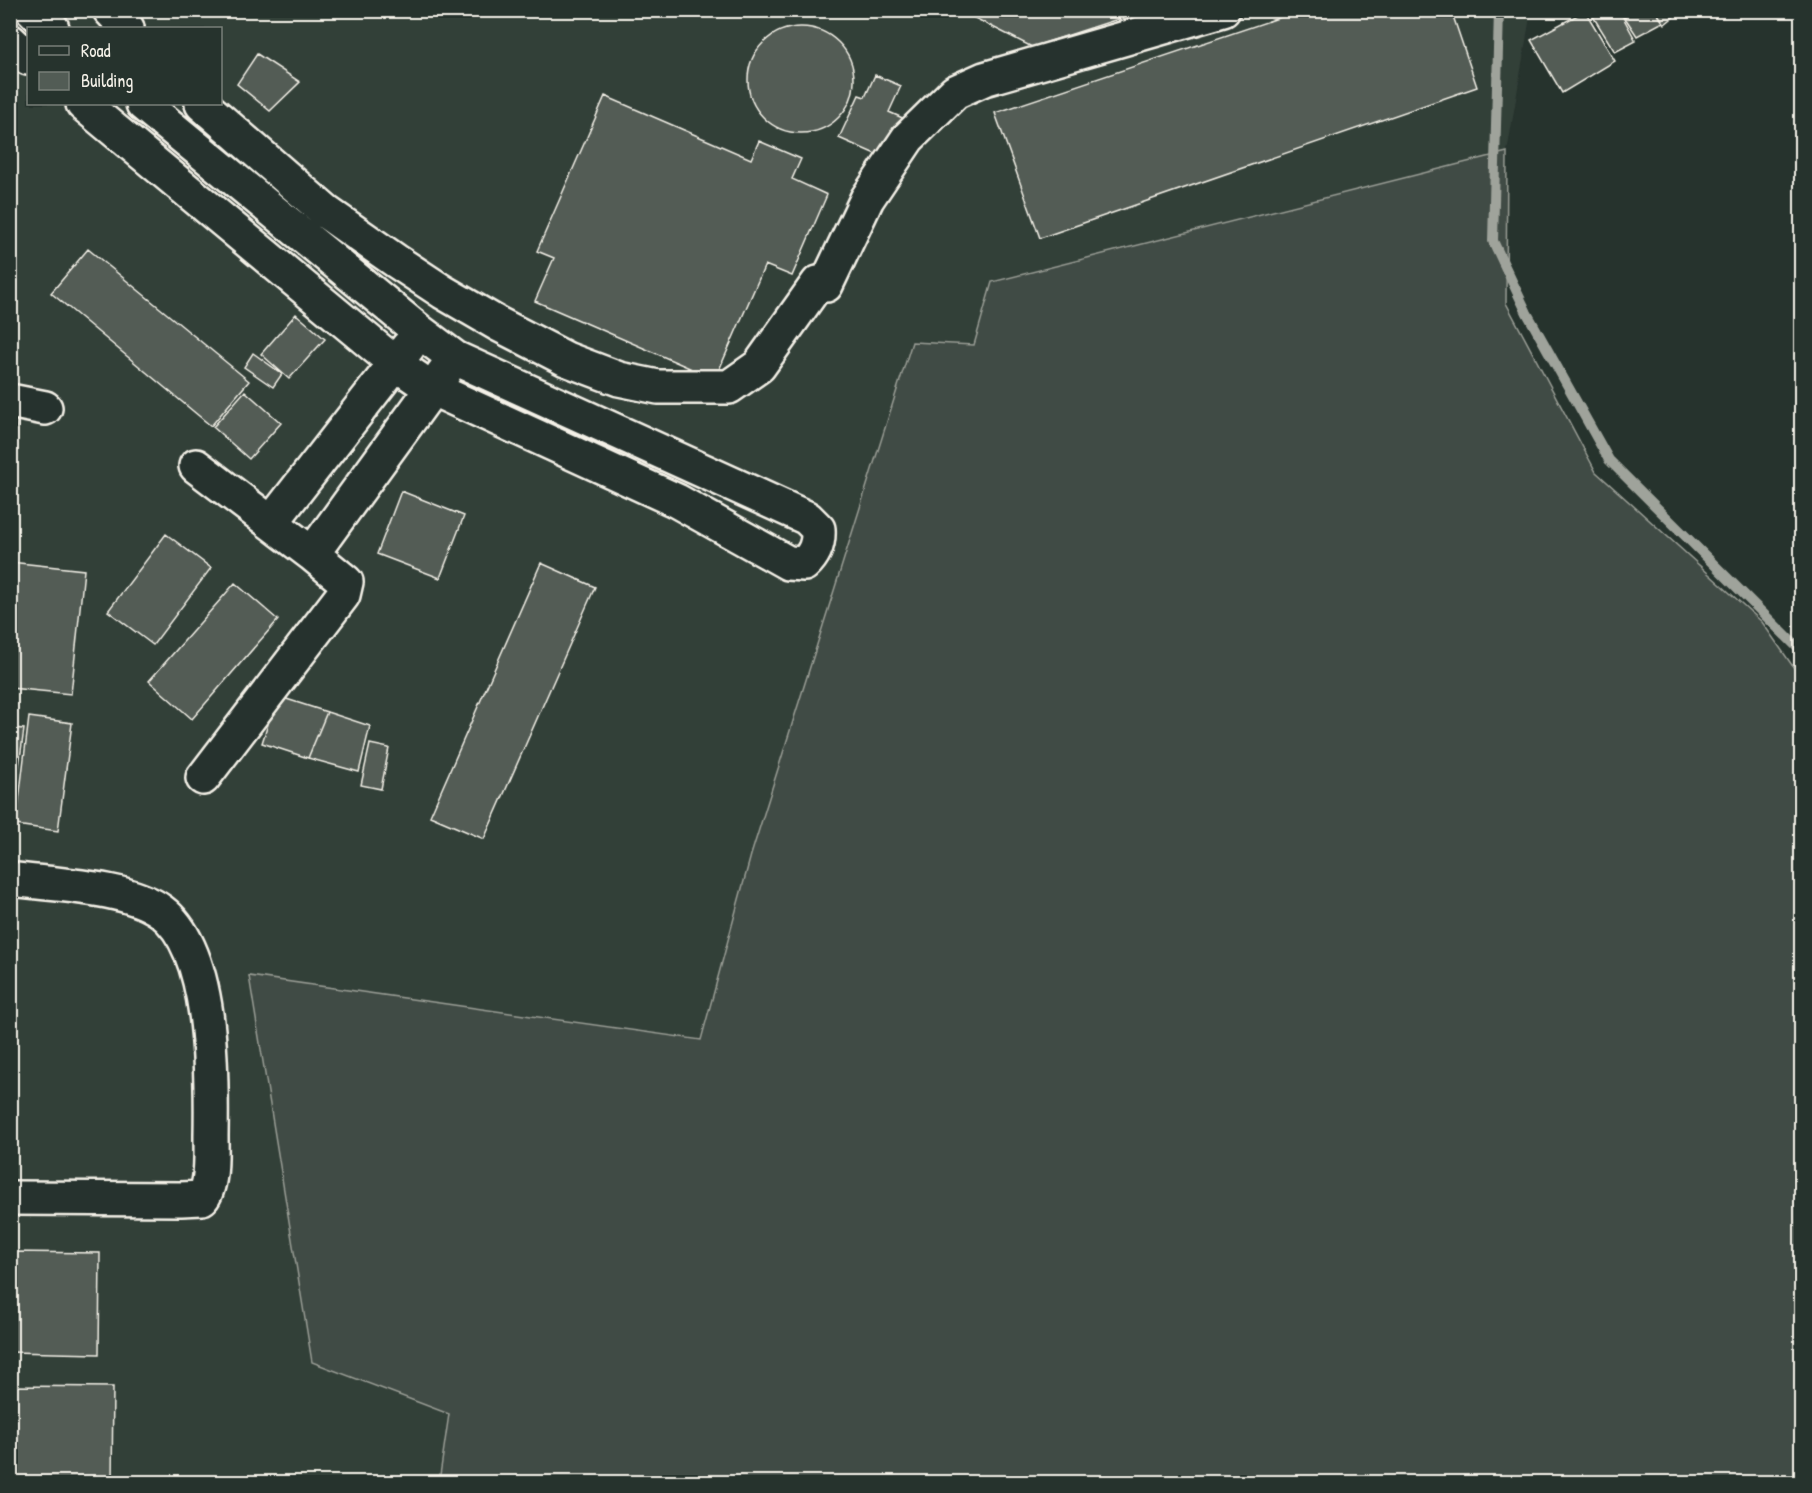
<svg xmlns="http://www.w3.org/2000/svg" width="1812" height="1493" viewBox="0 0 1812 1493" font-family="'Patrick Hand',sans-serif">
<rect width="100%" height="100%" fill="#26332d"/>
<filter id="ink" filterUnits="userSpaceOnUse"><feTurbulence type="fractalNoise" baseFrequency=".0167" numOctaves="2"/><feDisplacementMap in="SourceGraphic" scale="12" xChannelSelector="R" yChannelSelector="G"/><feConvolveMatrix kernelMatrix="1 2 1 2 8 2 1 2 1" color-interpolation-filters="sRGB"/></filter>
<g filter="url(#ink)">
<path fill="#333f39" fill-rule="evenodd" d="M10 11H1531L1507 152 992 282 974 346 912 342 751 855 701 1040 250 976 312 1362 449 1414 439 1482H11ZM28 28H220V104H28Z"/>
<path fill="#414b45" stroke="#9a9e96" stroke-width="1.5" d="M1507 152 1506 303 1596 472 1762 622 1801 678V1482H439L449 1414 312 1362 249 976 701 1040 751 855 912 342 974 345 992 282Z"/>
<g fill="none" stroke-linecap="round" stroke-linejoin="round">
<path stroke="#9fa39b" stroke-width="10" d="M1499 10 1493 241 1527 313 1609 460 1802 652"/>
</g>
<path fill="#525c55" stroke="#f4f1e8" stroke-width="1.5" d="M959 10H1146L1032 47Z
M1302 10H1451L1477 87 1040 238 995 113Z
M1589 10H1619L1636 41 1615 52Z
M1620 10H1655L1663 22 1637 36Z
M1655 10H1682L1665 24Z
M1585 11 1615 61 1562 93 1531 40Z
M748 80a53 53 0 1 1 106 0a53 53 0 1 1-106 0Z
M257 54 300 82 270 111 237 84Z
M875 75 901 86 889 112 907 120 889 160 839 138 859 95 865 97Z
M605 96 751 159 759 141 801 159 792 179 827 195 792 276 765 265 715 379 535 301 554 258 537 251Z
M88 249 249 381 211 426 51 293Z
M296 314 325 339 289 379 261 354Z
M253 353 282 374 273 387 244 367Z
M245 391 281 423 249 459 213 427Z
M10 413 18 414 10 494Z
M401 491 464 516 440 578 377 554Z
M166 534 211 568 153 645 108 611Z
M10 562 84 570 71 694 10 688Z
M541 563 595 587 484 839 430 816Z
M235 583 278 620 192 719 149 681Z
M277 696 327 712 308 758 262 743Z
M327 712 370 726 359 772 308 758Z
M29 717 72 723 58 831 16 825Z
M10 728 24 729 10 832Z
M370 744 389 748 381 789 361 785Z
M10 1252 100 1253 99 1354 10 1352Z
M10 1386 113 1387 112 1482H10Z"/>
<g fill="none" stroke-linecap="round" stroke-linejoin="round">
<defs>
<path id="minor" d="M33 10 52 28
M110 10 127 28
M10 41 28 58
M83 104 396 364 431 388 677 501 788 563 804 564C815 554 819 544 818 529L807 518 455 358 419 331 143 104
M202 104 326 212 396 261 443 292 498 324 566 359 619 379 658 387H729L759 366 818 283 826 285 867 199 908 138 955 92 984 79 1223 10
M10 401 45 408
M196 466 312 554 346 582 343 595 203 778
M271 523 408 347
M312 554 445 371
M10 879C53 885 127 886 161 911 214 950 212 1076 211 1136 211 1151 213 1186 202 1198L181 1199 10 1198"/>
</defs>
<use href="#minor" stroke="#f4f1e8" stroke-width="38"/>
<use href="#minor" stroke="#26332d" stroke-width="33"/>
</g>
</g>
<rect width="1812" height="1493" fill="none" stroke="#26332d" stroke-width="36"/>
<rect x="18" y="18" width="1776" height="1457" fill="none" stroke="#f4f1e8" stroke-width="2" filter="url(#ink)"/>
<rect x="27" y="27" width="195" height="78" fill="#26332d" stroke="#787f78" stroke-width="1.5"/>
<rect x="39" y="46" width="30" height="9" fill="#26332d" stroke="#787f78" stroke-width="1.5"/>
<text x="81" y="57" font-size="18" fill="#f4f1e8">Road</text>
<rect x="39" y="72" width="30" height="18" fill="#525c55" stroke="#787f78" stroke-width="1.5"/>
<text x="81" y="87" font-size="18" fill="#f4f1e8">Building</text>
</svg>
